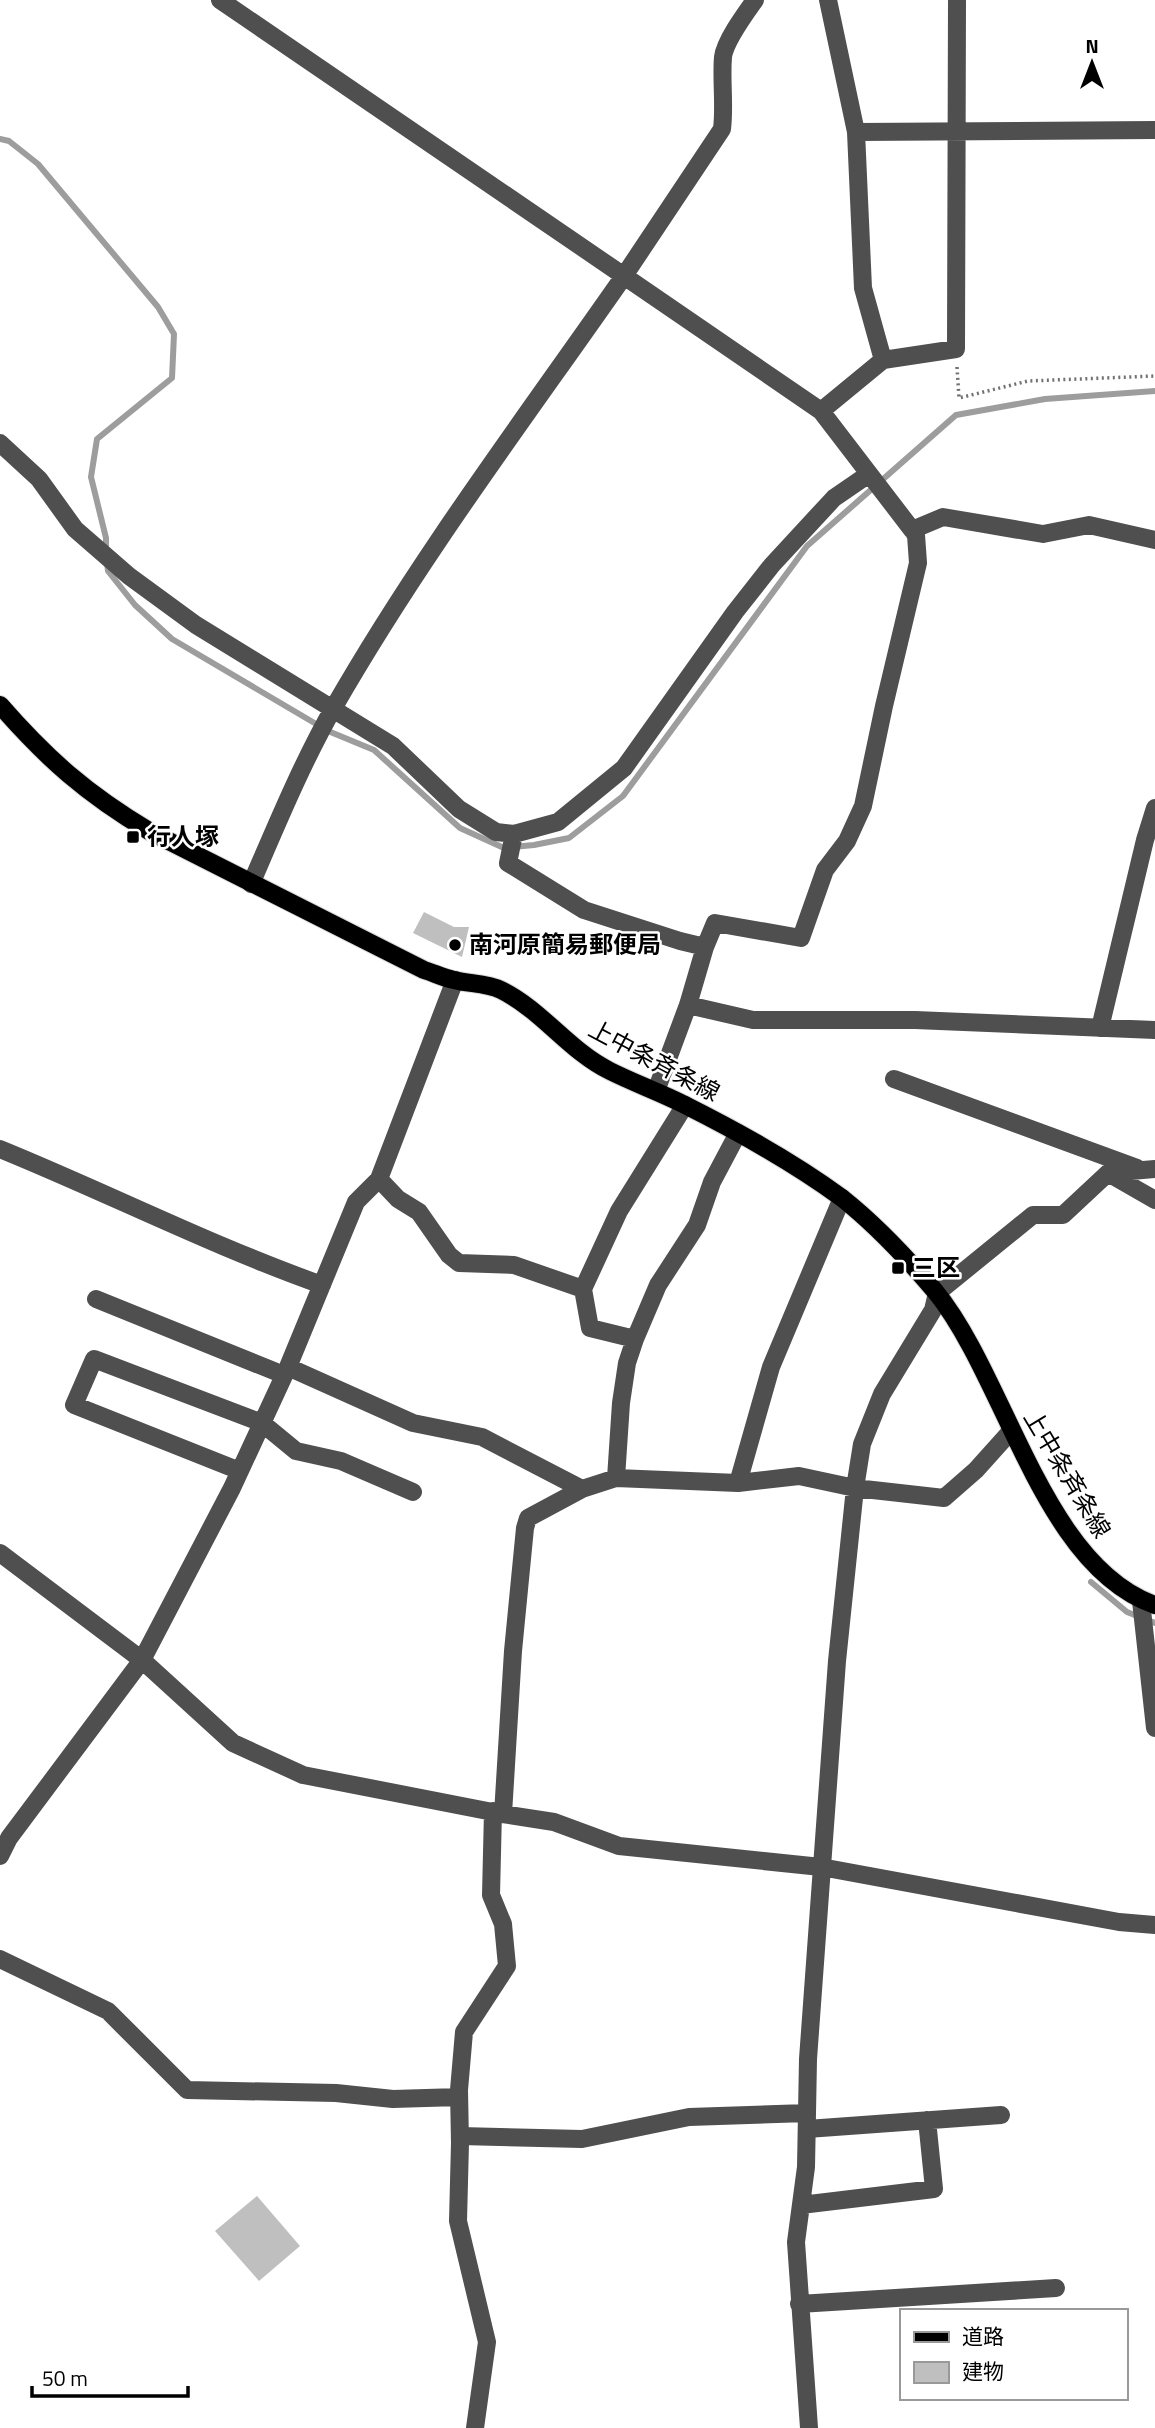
<svg xmlns="http://www.w3.org/2000/svg" width="1155" height="2428" viewBox="0 0 1155 2428" font-family="'Titillium Web','Noto Sans JP',sans-serif">
<rect width="100%" height="100%" fill="#fff"/>
<g fill="none" stroke-linecap="round" stroke-linejoin="round">
<path stroke="#9d9d9d" stroke-width="6" d="M0 139 9 141 38 164 158 307 174 334 172 378 97 439 91 477 106 538V551
M107 562 108 571 135 605 172 639 328 731 374 750 460 828 504 848 534 845 569 838 623 796 807 546 956 415 1045 399 1155 391
M1091 1582 1127 1612 1155 1623"/>
</g>
<path fill="#bfbfbf" d="M424 912 454 927H469L462 957 413 933Z
M257 2196 300 2246 259 2281 215 2231Z"/>
<g fill="none" stroke-linecap="round" stroke-linejoin="round">
<defs>
<path id="major" d="M0 705C47 759 87 794 149 831L424 970C434 973 444 978 454 980 469 984 487 983 501 990 542 1010 569 1051 610 1071 634 1083 659 1092 683 1104 737 1131 793 1162 842 1198 876 1225 907 1258 935 1291 1007 1379 1042 1565 1155 1605"/>
</defs>
<use href="#major" stroke="#dbdbdb" stroke-width="20"/>
<path stroke="#717171" stroke-width="3.5" stroke-dasharray="2 3.5" stroke-linecap="butt" d="M957 367 959 398 1028 381 1155 376"/>
<path stroke="#4f4f4f" stroke-width="18" d="M220 0 624 276 722 129C725 105 721 81 723 57 725 41 745 14 755 0
M828 0 856 132 863 288 883 360
M856 132 1155 130
M0 443 39 479 75 529 129 576 196 625 393 746 459 809 496 832 514 834 558 822 624 768 735 612 772 565 834 498 869 474
M912 530 943 517 1043 534 1089 525 1155 540
M514 834 508 863 584 910 680 941 705 947
M251 884C277 824 302 763 334 707 420 557 525 418 624 276L821 411 883 360 956 349 957 0
M455 980 379 1179 356 1202 288 1367 232 1488 142 1660 233 1743 303 1775 503 1814 554 1822 619 1846 821 1867 1119 1922 1155 1925
M688 1005 753 1020H915L1155 1030
M1100 1028 1145 840 1155 808
M894 1079 1137 1168
M656 1091 688 1005 705 947 715 923 801 938 825 870 847 841 863 806 884 706 918 563 916 535 821 411
M0 1149C108 1193 212 1246 322 1285
M1108 1173 1155 1200
M379 1179 398 1199 419 1212 449 1255 459 1263 514 1265 583 1289
M96 1299 284 1375
M635 1339 590 1328 583 1289 619 1211 685 1105
M288 1367 413 1423 482 1437 582 1489
M240 1471 74 1405 94 1359 262 1423 296 1451 341 1461 413 1492
M616 1478 621 1403 627 1363 635 1339 658 1285 697 1225 712 1182 738 1133
M738 1483 771 1367 842 1198
M0 1553 142 1660 9 1838 0 1856
M1141 1601 1155 1728
M503 1814 513 1651 525 1528 528 1518 582 1489 616 1478 738 1483 799 1476 855 1488 944 1498 976 1470 1011 1431
M0 1959 108 2011 187 2090 336 2093 393 2099 459 2097
M807 2129 1001 2115
M460 2136 582 2139 689 2117 807 2113
M801 2205 934 2189 927 2120
M799 2304 1056 2288
M475 2428 487 2342 458 2221 460 2143 459 2090 464 2032 507 1966 503 1924 491 1895 493 1811
M809 2428 796 2242 806 2167 808 2059 837 1661 855 1488 862 1444 882 1394 933 1310 937 1293 1033 1215H1063L1108 1173 1155 1169"/>
<use href="#major" stroke="#000" stroke-width="18"/>
</g>
<g fill="#000" stroke="#fff" stroke-width="2.5">
<rect x="126" y="830" width="14" height="14" rx="3.5"/>
<circle cx="455" cy="945" r="7"/>
<rect x="891" y="1261" width="14" height="14" rx="3.5"/>
</g>
<g text-anchor="middle" stroke-width="5" stroke-linejoin="round" paint-order="stroke">
<g font-size="24" font-weight="bold" fill="#000" stroke="#fff" text-anchor="start">
<text x="147" y="845">行人塚</text>
<text x="469" y="953">南河原簡易郵便局</text>
<text x="912" y="1276">三区</text>
</g>
<g font-size="24" fill="#000" stroke="#fff">
<text transform="translate(654 1061) rotate(28)" y="8">上中条斉条線</text>
<text transform="translate(1067 1474) rotate(59)" y="8">上中条斉条線</text>
</g>
</g>
<rect x="900" y="2309" width="228" height="91" fill="#ffffff" stroke="#999999" stroke-width="2"/>
<rect x="914" y="2332" width="35" height="10" fill="#000000" stroke="#999999" stroke-width="2"/>
<text x="962" y="2344" font-size="21" fill="#000000">道路</text>
<rect x="914" y="2362" width="35" height="21" fill="#bfbfbf" stroke="#999999" stroke-width="2"/>
<text x="962" y="2379" font-size="21" fill="#000000">建物</text>
<g transform="translate(1092 63)" stroke="#ffffff" stroke-width="5" paint-order="stroke">
<path d="M0-5L12 26L0 18L-12 26Z" fill="#000000"/>
<text y="-10" font-size="19" font-weight="bold" text-anchor="middle" fill="#000000">N</text>
</g>
<path d="M32 2386v10h156v-10" fill="none" stroke="#000000" stroke-width="3.5"/>
<text x="42" y="2386" font-size="21" fill="#000000" stroke="#ffffff" stroke-width="5" paint-order="stroke">50 m</text>
</svg>
